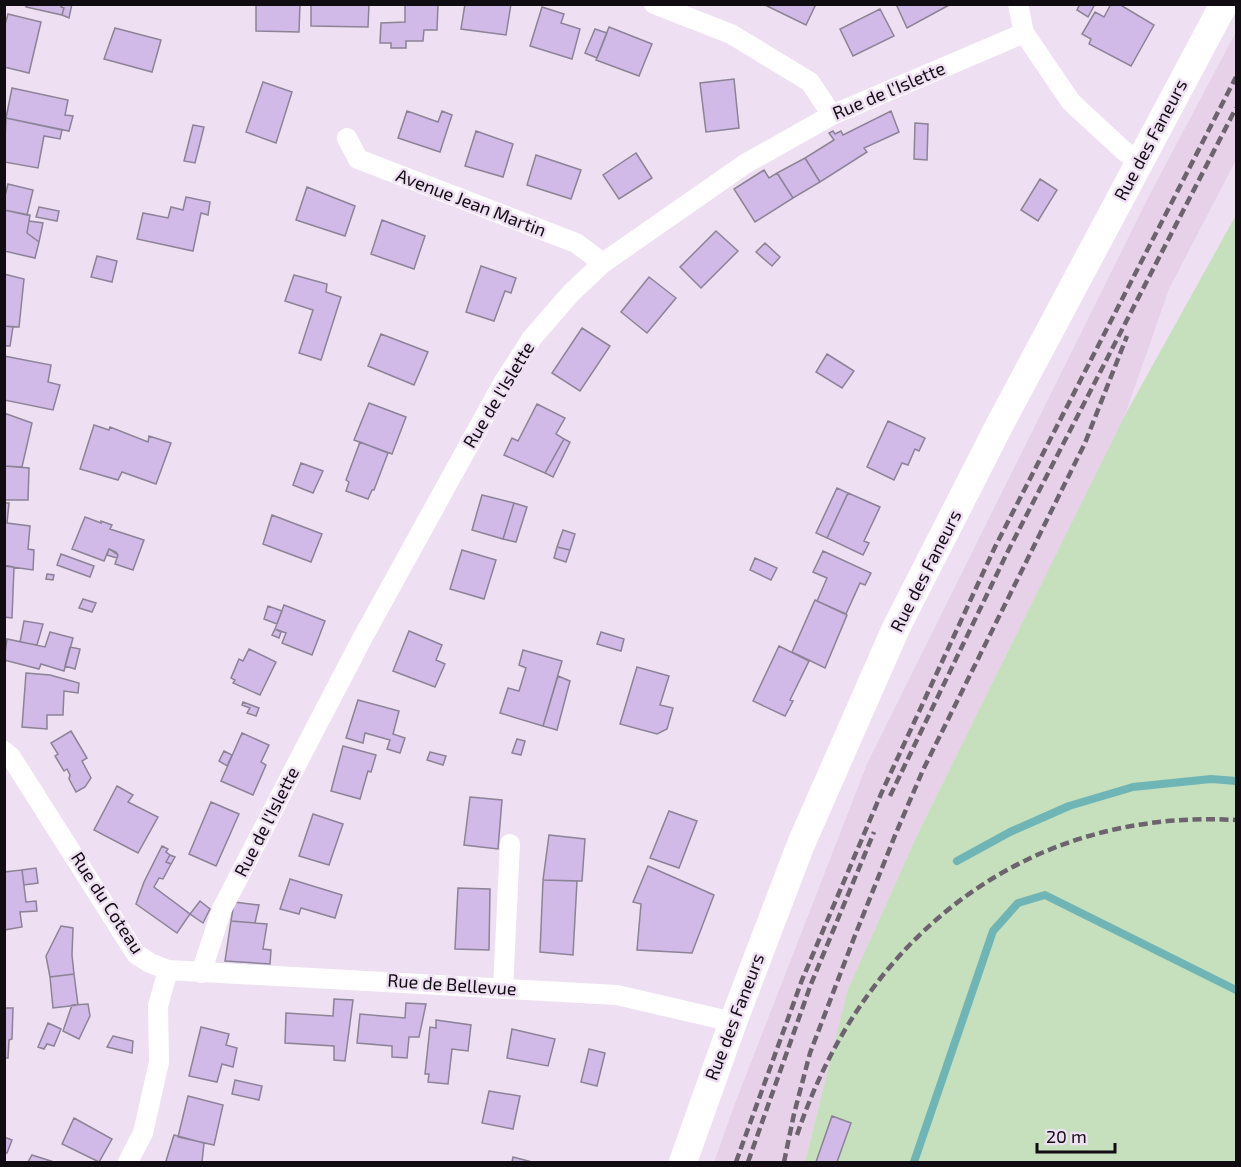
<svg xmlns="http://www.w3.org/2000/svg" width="1241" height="1167" viewBox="0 0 1241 1167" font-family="'Exo 2',sans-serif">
<rect width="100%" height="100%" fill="#efdff2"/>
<path fill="#e6d1e9" d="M1236 32V160L1169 289 1125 415 919 831 848 989 805 1162H714L734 1106 867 764 1150 194Z"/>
<path fill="#c6dfbd" d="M1236 215V1162H805L848 989 919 831 1125 415Z"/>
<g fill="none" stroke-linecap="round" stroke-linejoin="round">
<path stroke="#70b5b6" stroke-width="8" d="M957 861 1010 832 1069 806 1133 787 1211 779 1236 781
M914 1162 993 931 1018 903 1045 895 1236 990"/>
</g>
<path fill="#d1b9e8" stroke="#8c8396" stroke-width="1.5" d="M26 4H62L61 7 64 8 62 15 26 7Z
M62 4H72L69 18 62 15 64 8 61 7Z
M256 4H300L299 32 256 31Z
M311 4H369L368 27 311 26Z
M405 4H438L437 30H424L423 41H406V48H391V43H380L381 23 405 22Z
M465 4H511L506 35 461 29Z
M763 4H816L806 25Z
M896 4H951L907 28Z
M1080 4H1095L1088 17 1077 10Z
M1111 4H1119L1154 25 1131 66 1089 44 1091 39 1082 34 1095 12 1104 17Z
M542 7 564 14 561 23 580 29 572 59 530 46Z
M880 9 894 36 853 56 840 29Z
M8 14 41 22 29 73 4 67V28Z
M609 27 652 44 639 76 596 60Z
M115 28 161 40 152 72 104 59Z
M595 29 607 33 597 58 585 53Z
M734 79 739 128 706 132 700 83Z
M263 82 292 92 276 143 246 132Z
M12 88 68 100 65 115 73 116 69 131 6 118Z
M407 111 438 122 442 111 452 115 440 152 398 138Z
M891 111 899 132 864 148 867 152 820 182 805 158 834 140 829 133 833 131 835 134 841 131 843 135Z
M6 118 62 130 60 139 44 136 38 168 4 162Z
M915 123 928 124 927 160 914 159Z
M193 125 204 127 195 163 184 161Z
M476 131 513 144 503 177 465 166Z
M636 153 652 178 619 199 603 175Z
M536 155 581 170 571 199 527 185Z
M805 158 820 182 793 198 777 173Z
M764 170 769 178 777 173 793 198 755 222 734 189Z
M1040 179 1057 190 1038 221 1021 210Z
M8 184 33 190 27 215 4 210V200Z
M307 187 355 206 345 236 296 220Z
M186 197 210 202 208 215 201 213 193 251 137 239 143 213 168 218 171 207 183 210Z
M39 207 59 211 57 221 36 217Z
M4 210 30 215 27 233 39 242 35 258 4 251Z
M382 220 425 236 414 269 371 254Z
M29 221 43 223 39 242 27 233Z
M716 231 738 251 701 288 680 267Z
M765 243 780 257 772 266 756 252Z
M97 256 117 261 112 282 91 277Z
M481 266 516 278 511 293 505 291 494 321 466 312Z
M4 274 24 279 19 327 4 326Z
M294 275 327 284 326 292 341 297 321 360 299 353 313 310 285 301Z
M649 277 676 298 647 333 621 312Z
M4 326 13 327 10 346H4Z
M582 328 610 346 580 391 552 373Z
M381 334 428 352 414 385 368 366Z
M827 354 854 371 842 388 816 372Z
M4 356 51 365 48 382 60 385 53 410 4 400Z
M369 403 406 417 392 454 354 440Z
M537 404 565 418 556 434 564 439 545 473 504 455 512 438 518 441Z
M4 413 32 423 22 467 4 466Z
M888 421 925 438 919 451 915 449 908 465 902 463 894 480 867 467Z
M94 425 109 430 110 427 148 442 149 436 171 443 156 484 122 472 118 480 80 469Z
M564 439 570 442 553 477 545 473Z
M360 442 388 453 374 490H372L368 499 346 491 349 482 346 480Z
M301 463 323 471 313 493 293 485Z
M4 466 29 468 28 500H4Z
M837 488 848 493 827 538 816 533Z
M848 493 880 507 864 541 869 543 863 555 827 538Z
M482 495 514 503 503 539 472 530Z
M4 503H9L7 523 30 526 28 549 34 550 33 570 5 566Z
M514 503 527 507 516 542 503 539Z
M272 515 322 534 311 562 263 544Z
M85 517 101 523V521L112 525 110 529 144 540 133 570 115 564 118 555 109 549 104 561 72 549Z
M563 530 575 534 570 550 557 547Z
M557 547 570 550 566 562 554 558Z
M109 549 116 552 118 555 117 558 107 555Z
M462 550 496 560 484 599 450 589Z
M823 551 871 573 865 585 860 583 846 614 817 601 827 578 813 572Z
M61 554 94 566 90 577 57 565Z
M755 558 777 568 771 580 750 570Z
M4 565 14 567 12 618 4 617Z
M47 574 54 575 53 580 46 579Z
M83 599 96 603 92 612 79 608Z
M815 600 847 615 825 668 792 652Z
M284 605 325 621 312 655 282 643 286 633 275 629Z
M268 606 282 611 277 624 264 619Z
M24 621 43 624 37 645 20 642Z
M275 629 281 632 279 638 272 635Z
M409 631 442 645 436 660 445 664 435 687 393 671Z
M50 632 73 638 64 671 41 664 39 669 4 660 7 639 45 647Z
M601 632 624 639 621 651 597 644Z
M779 646 809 661 790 700 793 701 785 716 753 701Z
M70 647 80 649 75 669 65 666Z
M249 649 276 662 260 695 233 683 235 680 231 678 239 659 243 661Z
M523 650 562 661 543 726 500 713 508 688 519 691 526 668 519 665Z
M637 667 669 676 660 705 673 708 667 729 657 734 620 724Z
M26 673 50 675 79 683 78 693 64 691 63 715H47V729L22 727Z
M558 676 570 681 557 730 543 726Z
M358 700 399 711 393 734 405 738 400 753 387 749 390 740 365 733 363 743 346 738Z
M243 702 259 708 256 716 247 713 250 708 242 705Z
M71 731 87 758 82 761 91 778 85 787 76 792 69 779 70 775 67 769 64 771 55 756 58 754 51 743Z
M242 733 269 745 261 762 266 765 253 795 221 781Z
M517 739 525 741 521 755 512 753Z
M343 746 376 755 371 772 368 771 360 799 331 791Z
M224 751 232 755 227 766 219 761Z
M430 752 446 756 443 765 427 760Z
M117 786 133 795 128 802 158 817 138 853 94 830Z
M470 797 502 800 498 849 464 845Z
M211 802 239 814 216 866 189 854Z
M669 811 697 821 679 868 650 858Z
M313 814 343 824 329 865 299 856Z
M549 835 585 839 582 881 543 880Z
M162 846 168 849 166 852 170 855 166 862 171 864 163 879 159 878 154 887 190 914 177 933 136 904 144 882Z
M170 855 175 857 171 864 166 862Z
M648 866 714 895 692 953 637 950 641 904 633 902Z
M36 868 38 883 24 885 22 870Z
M22 870 26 902 36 901 37 911 20 912 22 927 4 930V872Z
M290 879 342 895 335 918 301 908 299 914 280 909Z
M543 880 577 881 573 955 540 952Z
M458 888 490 889 489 950 455 949Z
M200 901 210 909 203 923 190 914Z
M234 902 259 905 255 923 231 921Z
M231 921 267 924 263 949 271 950 270 964 225 961Z
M61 926 73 928 72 955 74 974 50 977 46 956Z
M74 974 78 1005 53 1008 50 977Z
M334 999 353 1000 345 1061 334 1060V1046L285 1043 286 1013 333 1016Z
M406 1003 426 1004 419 1037H409L407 1058 392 1057V1046L357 1043 360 1014 405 1018Z
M88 1004 90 1016 79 1039 63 1031 72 1005Z
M4 1008H13L12 1039 9 1040 8 1058H4Z
M436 1020 471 1025 468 1051 452 1049 448 1084 428 1082 429 1074H425L430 1027 436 1028Z
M48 1023 61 1029 54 1046 47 1044 44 1049 38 1047Z
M201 1027 229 1034 226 1045 237 1048 233 1067 222 1064 217 1082 189 1076Z
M512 1029 555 1039 548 1066 507 1058Z
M113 1036 133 1041 132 1053 107 1047Z
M589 1049 605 1053 597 1086 581 1082Z
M235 1080 262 1086 259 1100 232 1094Z
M489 1091 520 1096 513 1129 482 1123Z
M188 1096 223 1105 214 1145 178 1137Z
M832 1116 851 1123 837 1162H816Z
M74 1118 112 1139 99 1162 62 1144Z
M174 1135 204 1143 202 1162H169L166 1161Z
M4 1137 12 1140 7 1153 4 1152Z
M32 1155 54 1162H28Z
M513 1157 532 1162H537H512Z"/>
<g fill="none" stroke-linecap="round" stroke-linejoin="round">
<path stroke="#fff" stroke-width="20" d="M654 4 731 34 810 82 832 115
M1024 33 1071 102 1124 151 1140 162
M347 138 358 159 576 243 603 263
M4 751 11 757 136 954 150 963 168 970 617 995 733 1022
M201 973 222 909 304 750 363 637 449 481 503 383 532 338 571 293 603 263 745 164 832 115 1024 33 1018 4
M503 989 510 844
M128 1162 143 1133 159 1062 158 1006 168 970"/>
<path stroke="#fff" stroke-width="28" d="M683 1162 733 1022 801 844 896 628 1000 424 1224 4"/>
<path stroke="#6d636f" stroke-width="4.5" stroke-dasharray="9 4.5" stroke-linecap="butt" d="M890 796 1007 553 1236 108
M797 1135C863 938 1024 808 1236 820
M736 1162 802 980 881 794 995 547 1236 77
M748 1162 811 984 874 832
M784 1162 794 1114 810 1053 854 938 896 833 923 770 1085 443 1127 336"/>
</g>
<g text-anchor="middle" stroke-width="5" stroke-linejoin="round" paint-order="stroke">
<g font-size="18" fill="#110c12" stroke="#efdff2">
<text transform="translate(889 91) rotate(-23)" y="6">Rue de l'Islette</text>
<text transform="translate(1151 140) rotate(-62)" y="6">Rue des Faneurs</text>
<text transform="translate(471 203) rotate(21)" y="6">Avenue Jean Martin</text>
<text transform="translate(499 395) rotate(-59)" y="6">Rue de l'Islette</text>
<text transform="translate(926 571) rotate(-63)" y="6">Rue des Faneurs</text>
<text transform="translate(267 822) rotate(-63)" y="6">Rue de l'Islette</text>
<text transform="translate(107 903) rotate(57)" y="6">Rue du Coteau</text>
<text transform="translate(452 985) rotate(4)" y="6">Rue de Bellevue</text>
<text transform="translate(735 1017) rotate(-69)" y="6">Rue des Faneurs</text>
</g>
</g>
<rect width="1241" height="1167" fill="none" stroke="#110c12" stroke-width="12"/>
<path d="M1037 1143v9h78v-9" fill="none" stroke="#110c12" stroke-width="3"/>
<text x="1046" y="1143" font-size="18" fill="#110c12" stroke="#efdff2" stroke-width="4.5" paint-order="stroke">20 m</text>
</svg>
